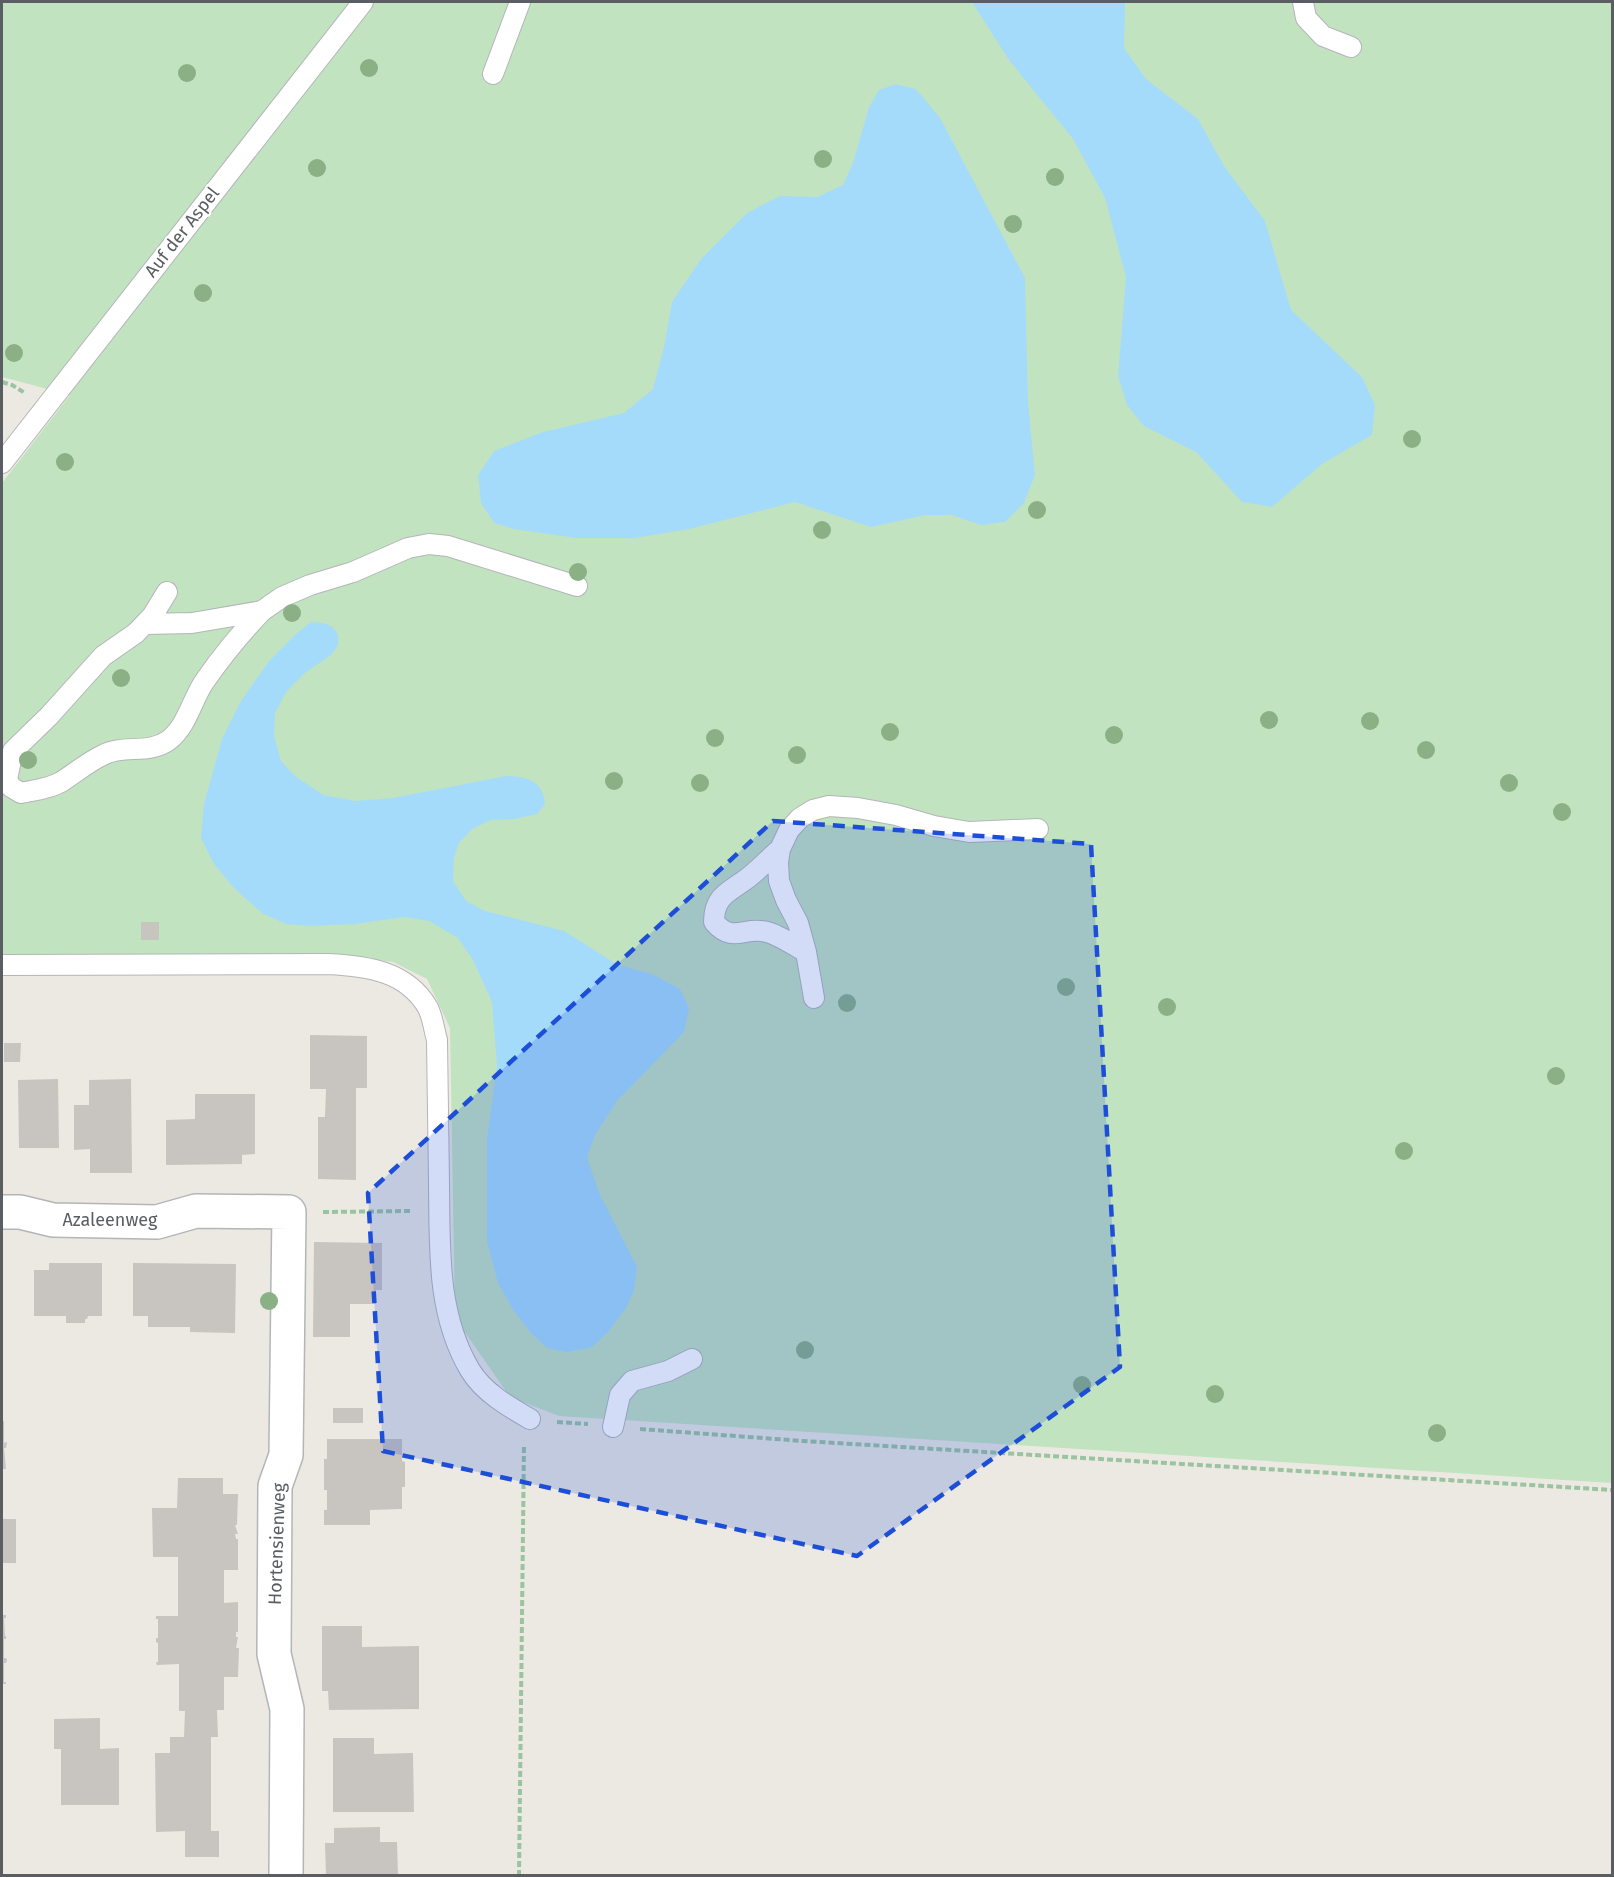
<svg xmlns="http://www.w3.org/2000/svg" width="1614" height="1877" viewBox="0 0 1614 1877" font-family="'Fira Sans',sans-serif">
<rect width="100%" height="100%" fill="#ece9e2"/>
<path fill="#c2e3c0" d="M2 2H1612V1483L559 1416 510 1397 455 1318 450 1028 427 979 393 962 321 953 2 958V483L70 395 2 377Z"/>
<path fill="#a5dbfa" d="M972 2H1125L1124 48 1146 79 1198 119 1224 166 1265 221 1291 310 1362 377 1375 405 1372 435 1322 464 1272 507 1242 502 1196 452 1144 426 1127 405 1118 376 1126 277 1105 198 1073 139 1009 60Z
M896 84 916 89 940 118 1025 278 1028 402 1035 475 1024 503 1005 522 981 525 952 515H926L871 527 795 502 689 529 635 538H576L514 529 494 523 481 503 478 475 494 451 543 432 624 413 653 389 664 347 672 302 701 259 747 213 780 196 817 197 843 185 853 163 869 107 879 90Z
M311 622 323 623 333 627 338 635V645L331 655 305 673 286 692 275 713 274 736 281 761 295 776 323 795 355 801 393 798 506 776C527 777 543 780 545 804L537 814 514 819 491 820 472 829 459 843 454 858 453 881 466 901 485 911 564 931 618 965 652 974 680 989 689 1008 684 1032 617 1101 595 1135 587 1157 599 1193 637 1267 634 1290 626 1308 608 1332 592 1347 567 1352 547 1348 531 1333 514 1311 498 1283 487 1242V1140L497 1066 492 1002 473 960 458 938 429 921 404 917 355 924 310 926 286 924 262 913 234 888 214 864 201 838 204 804 222 739 241 701 269 661 296 634Z"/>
<path fill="#c8c4c0" d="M141 922H159V940H141Z
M310 1035 367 1036V1088H356V1180L318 1179V1117H325L326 1089H310Z
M4 1043H21L20 1062H4Z
M58 1079 59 1148H19L18 1080Z
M131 1079 132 1173H90V1149L74 1150V1105H89V1080Z
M195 1094H255V1154L242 1155V1164L166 1165V1120L195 1119Z
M314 1242 382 1243V1290H376V1304H350V1337H313Z
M49 1263H102V1316H88L87 1319H85V1323H66V1316H34V1270H49Z
M133 1263 236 1264 235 1333 190 1332V1327H148V1316H133Z
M333 1408H363V1423H333Z
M2 1421H4V1443L7 1442 6 1448H4L6 1469H2Z
M327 1439H402V1461L405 1462V1487H402V1509L370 1510V1525H324V1510H327V1490H324V1459H327Z
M178 1478H223V1494H238L237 1525H235L238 1534H235L236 1539H238V1570H224V1603L238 1602V1632H236V1637H238L236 1648H239L238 1677H224V1710H217L218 1737H211V1831H219V1857H185V1831L156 1832 155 1753H170V1737H184L185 1711H179V1664L157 1665 156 1662H158V1643L156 1642V1638H158V1619H156V1616H178V1557H153L152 1508H177Z
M2 1519H16V1563H2Z
M2 1615H6V1618H4L5 1636H6V1639H4V1658H6L7 1660 6 1663H4V1682H6V1684H2Z
M322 1626H362V1647L419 1646V1709L329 1710 328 1691H322Z
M100 1718V1749L119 1748V1805H61V1749H54V1719Z
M333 1738H374V1754L413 1753 414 1812H333Z
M380 1827V1842H397L398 1875H326L325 1843H334V1828Z"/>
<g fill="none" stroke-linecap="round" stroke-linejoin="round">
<defs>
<path id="lane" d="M1303 2 1306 18 1323 36 1351 47
M493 74 520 2
M2 463 363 2
M167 592 153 615 136 633 103 656 49 716 13 751 7 779 11 787 21 793C34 790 49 789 61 782 75 773 88 762 103 755 123 744 149 755 169 740 187 726 192 700 204 682 222 656 241 633 262 611
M145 624 192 623 262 611 282 597 310 585 353 572 408 548 429 544 448 546 577 586
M780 849C769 858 758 871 745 880 727 893 714 897 714 922 733 944 744 926 767 932 779 935 795 946 806 952
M2 965 328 964C367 966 407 971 428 1008 433 1018 434 1030 437 1040 438 1088 438 1135 439 1183 440 1246 436 1313 470 1370 483 1392 509 1407 530 1419
M814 998 806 952 798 923 786 900 779 881 778 862 780 849 789 830 800 818 813 810 829 806 858 808 896 815 934 826 969 832 1038 829
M613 1427 620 1395 632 1381 668 1371 692 1359"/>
<path id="street" d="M2 1212H20L53 1220 157 1222 196 1211 289 1212 286 1455 275 1486 274 1654 287 1709 286 1876"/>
</defs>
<use href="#lane" stroke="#b3b5b9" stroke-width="22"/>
<use href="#street" stroke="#b3b5b9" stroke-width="36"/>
<path stroke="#9ac3a2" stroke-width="4" stroke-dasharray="6 3" stroke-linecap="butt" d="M2 382 12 385 25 393
M323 1212 412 1211
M557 1422 588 1424
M640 1429 803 1441 1612 1490
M519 1876 524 1444"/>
<use href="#lane" stroke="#fff" stroke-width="20"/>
<use href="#street" stroke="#fff" stroke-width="33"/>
</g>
<g fill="#8bb085">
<circle cx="369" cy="68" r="9"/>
<circle cx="187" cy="73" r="9"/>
<circle cx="823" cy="159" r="9"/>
<circle cx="317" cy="168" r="9"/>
<circle cx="1055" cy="177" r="9"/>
<circle cx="1013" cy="224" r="9"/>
<circle cx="203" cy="293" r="9"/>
<circle cx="14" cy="353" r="9"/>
<circle cx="1412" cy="439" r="9"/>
<circle cx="65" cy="462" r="9"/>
<circle cx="1037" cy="510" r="9"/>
<circle cx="822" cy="530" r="9"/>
<circle cx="578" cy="572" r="9"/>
<circle cx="292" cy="613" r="9"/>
<circle cx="121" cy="678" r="9"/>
<circle cx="1269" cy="720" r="9"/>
<circle cx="1370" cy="721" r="9"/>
<circle cx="890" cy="732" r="9"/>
<circle cx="1114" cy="735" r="9"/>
<circle cx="715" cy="738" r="9"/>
<circle cx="1426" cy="750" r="9"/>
<circle cx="797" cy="755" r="9"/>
<circle cx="28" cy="760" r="9"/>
<circle cx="614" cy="781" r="9"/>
<circle cx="700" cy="783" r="9"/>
<circle cx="1509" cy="783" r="9"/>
<circle cx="1562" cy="812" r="9"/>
<circle cx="1066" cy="987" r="9"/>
<circle cx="847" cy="1003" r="9"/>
<circle cx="1167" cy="1007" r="9"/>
<circle cx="1556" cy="1076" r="9"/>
<circle cx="1404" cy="1151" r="9"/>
<circle cx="269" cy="1301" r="9"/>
<circle cx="805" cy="1350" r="9"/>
<circle cx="1082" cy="1385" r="9"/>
<circle cx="1215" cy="1394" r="9"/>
<circle cx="1437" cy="1433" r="9"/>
</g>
<path fill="#1d4ed8" fill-opacity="0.2" stroke="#1d4ed8" stroke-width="4.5" stroke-dasharray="12 8" stroke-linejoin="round" d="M773 821 1091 844 1120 1367 857 1556 383 1451 368 1193Z"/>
<g text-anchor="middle" stroke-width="4.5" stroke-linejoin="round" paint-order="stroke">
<g font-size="18" fill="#5a5e62" stroke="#fff">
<text transform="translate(182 232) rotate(-52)" y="6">Auf der Aspel</text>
<text x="110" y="1226">Azaleenweg</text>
<text transform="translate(277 1544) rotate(-88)" y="6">Hortensienweg</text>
</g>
</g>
<rect width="1614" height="1877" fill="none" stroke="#5a5e62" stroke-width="6"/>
</svg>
